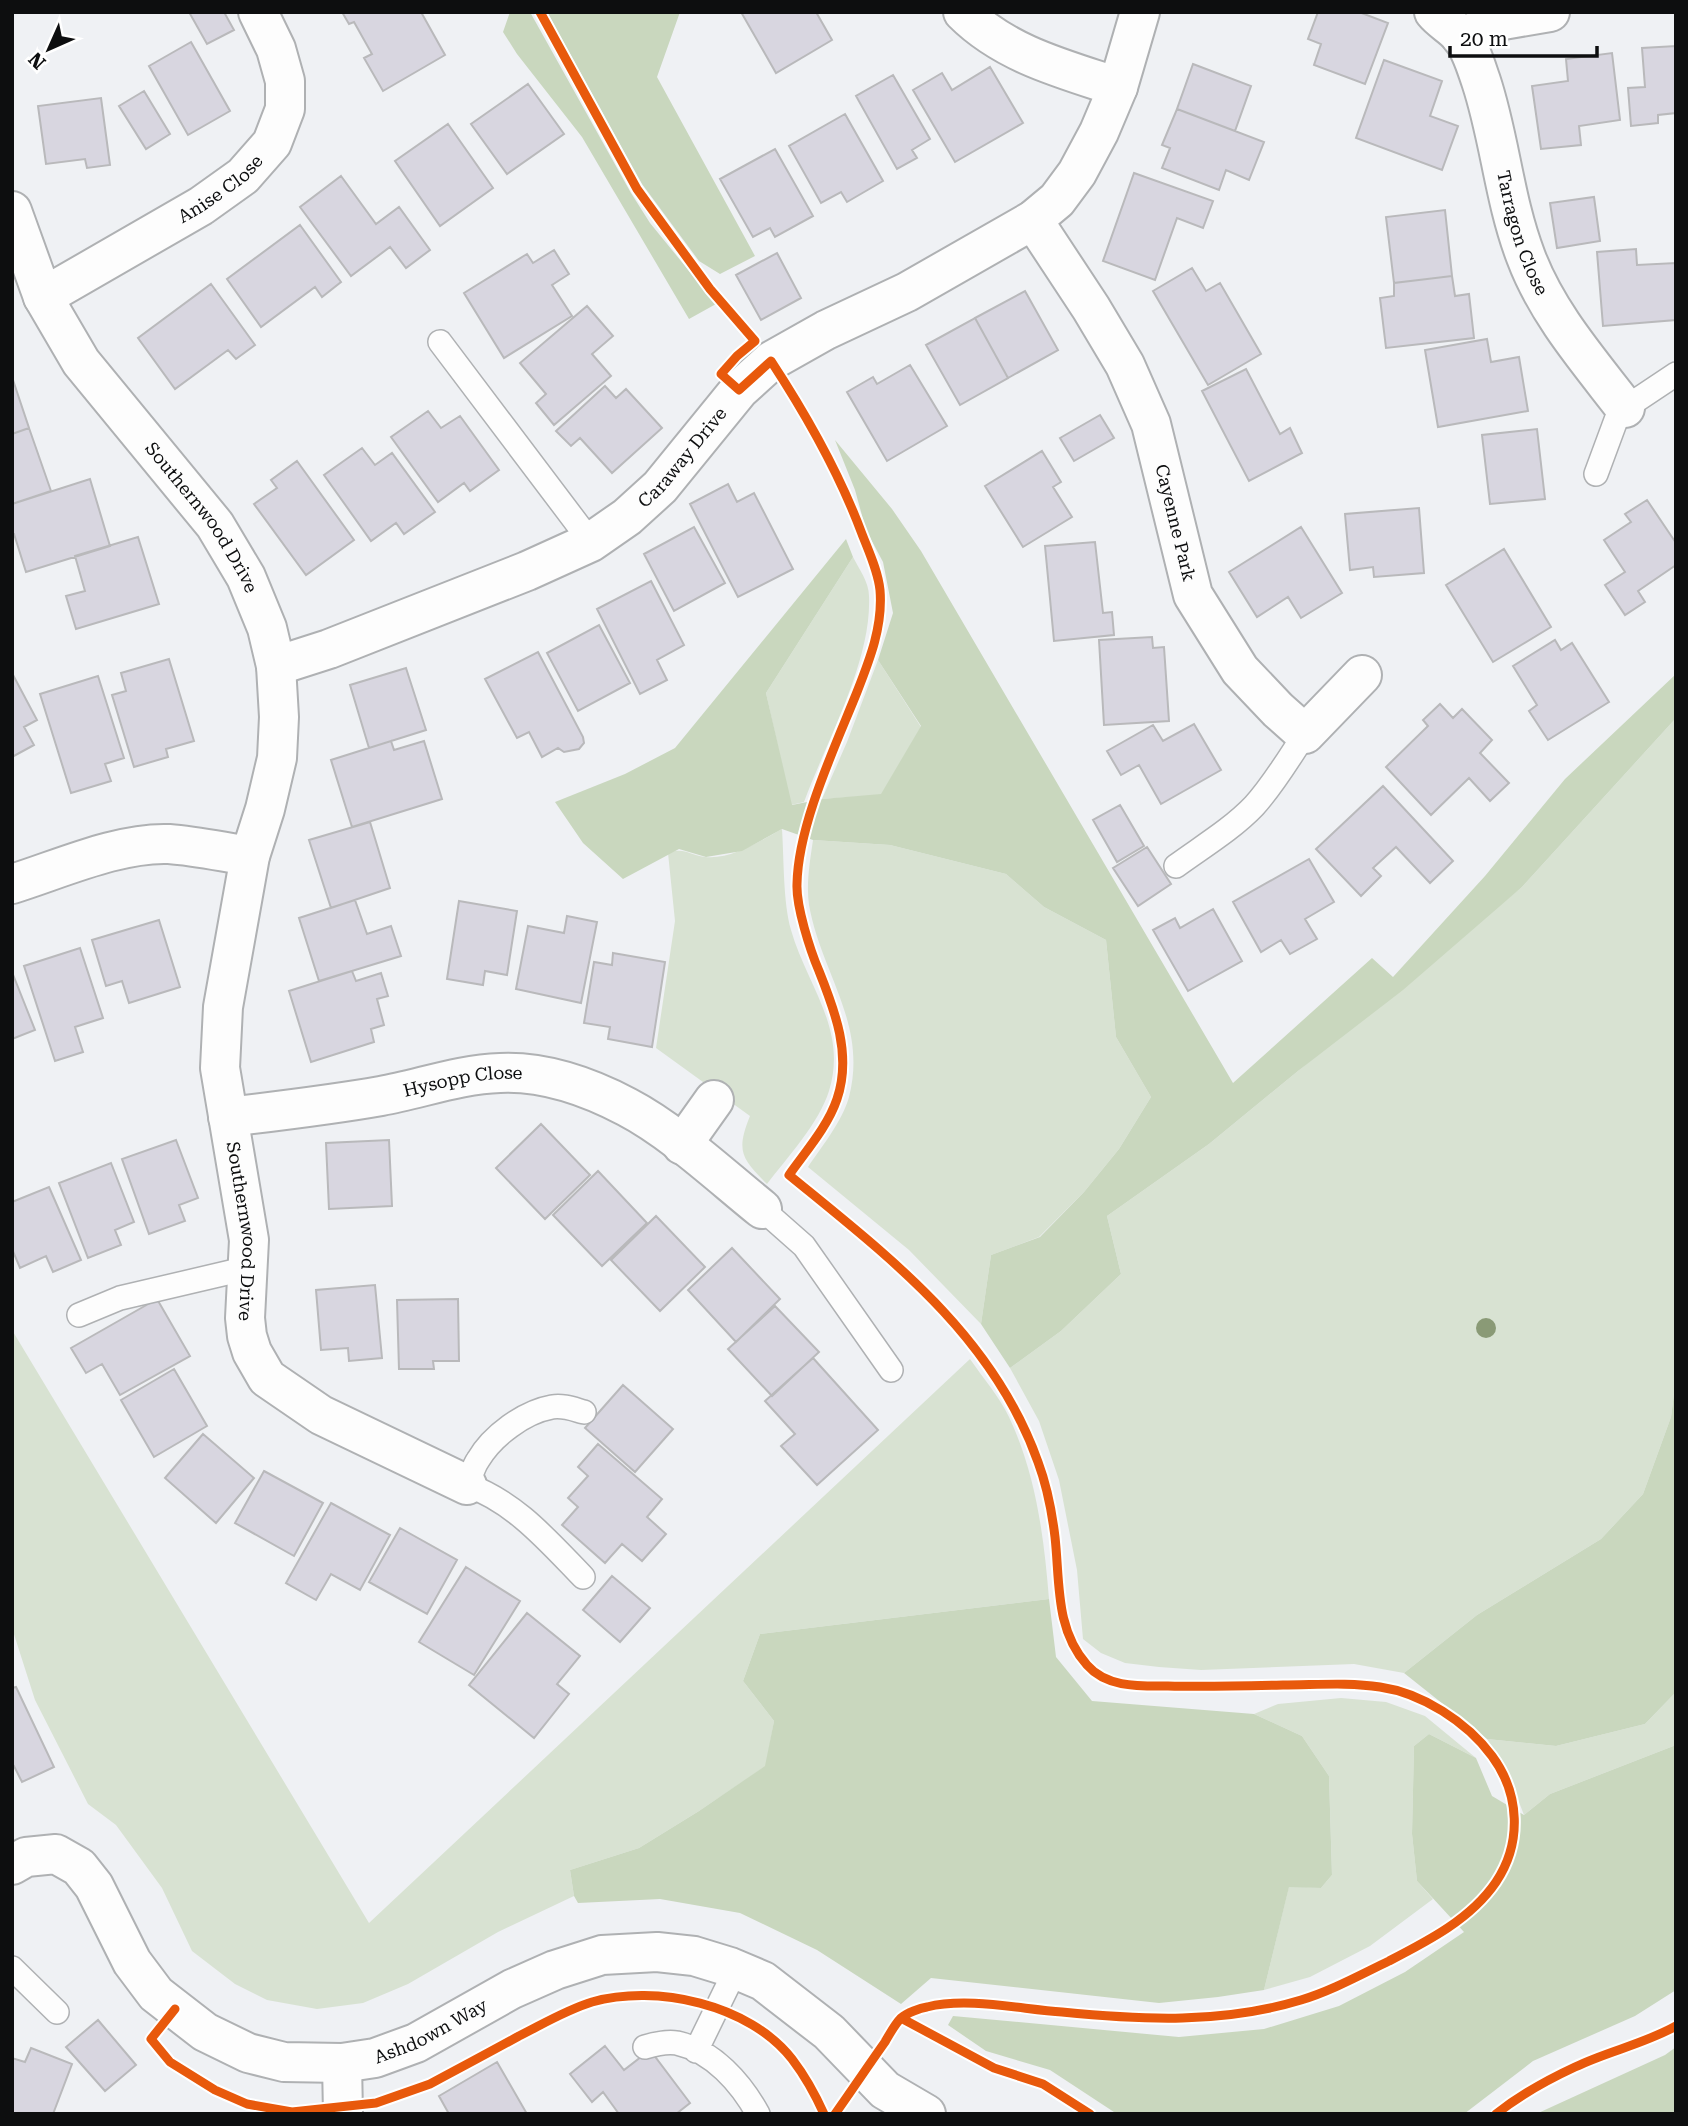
<svg xmlns="http://www.w3.org/2000/svg" width="1688" height="2126" viewBox="0 0 1688 2126" font-family="'Roboto Serif',serif">
<rect width="100%" height="100%" fill="#eff1f4"/>
<path fill="#d8e2d2" d="M853 557C859 569 869 582 869 596 872 661 826 742 804 802L791 805 766 693Z
M878 660 921 727 881 795 822 799 847 742Z
M1676 718V1378L1671 1417 1643 1494 1601 1539 1477 1615 1404 1673 1354 1664 1201 1670 1159 1667 1125 1663 1101 1653 1083 1639 1077 1570 1059 1480 1039 1421 1010 1368 1061 1331 1121 1274 1107 1216 1209 1144 1522 887Z
M782 829C784 859 783 902 791 930 807 986 848 1029 829 1091 819 1123 787 1158 767 1184 741 1158 736 1151 750 1116L656 1048 675 921 668 853C685 847 688 855 705 857 731 860 760 841 782 829Z
M813 840 890 845 1006 874 1044 907 1106 940 1116 1037 1151 1097 1119 1149 1084 1192 1039 1237 991 1255 981 1324 909 1250 808 1167C822 1146 842 1122 849 1097 868 1024 821 973 809 905 806 884 810 861 813 840Z
M12 1330 369 1923 970 1359C983 1378 999 1396 1009 1417 1036 1474 1044 1537 1049 1599L760 1634 743 1681 774 1721 766 1766 699 1811 639 1848 570 1870 574 1896 498 1932 408 1984 363 2003 317 2009 267 2000 235 1984 192 1951 162 1888 116 1825 88 1804 35 1700 12 1628Z
M1676 1692V1745L1550 1794 1524 1815 1508 1774 1487 1739 1556 1746 1645 1724Z
M1341 1698 1386 1702 1425 1716 1476 1758 1429 1734 1414 1746 1412 1834 1417 1881 1433 1899 1370 1946 1310 1977 1264 1990 1289 1886 1321 1888 1332 1875 1329 1776 1302 1736 1254 1714 1278 1704Z"/>
<path fill="#c9d7be" d="M510 12H530L631 193 650 223 716 304 689 319 582 137 517 54 503 32Z
M547 12H680L657 77 755 256 720 274 699 261 642 184Z
M835 440 892 509 921 551 1233 1083 1372 958 1393 977 1485 876 1565 779 1676 674V718L1522 887 1403 990 1298 1071 1209 1144 1107 1216 1121 1274 1061 1331 1010 1368 981 1324 991 1255 1040 1237 1084 1192 1119 1149 1151 1097 1116 1037 1106 940 1044 907 1006 874 890 845 813 840 782 829 742 851 706 857 679 849 623 879 583 843 555 802 625 774 675 748 846 539 853 557 766 693 792 805 822 799 881 794 921 726 878 660 893 613 883 562 866 530 855 490Z
M1676 1378V1692L1645 1724 1556 1746 1487 1739 1404 1673 1477 1615 1601 1539 1643 1494 1671 1417Z
M1049 1599 1056 1657 1092 1701 1254 1714 1302 1736 1329 1776 1332 1875 1321 1888 1289 1887 1264 1990 1218 1997 1159 2003 931 1978 901 2004 817 1950 740 1913 660 1899 578 1903 574 1896 570 1870 639 1848 699 1811 765 1766 774 1721 743 1681 760 1634Z
M1429 1734 1476 1758 1492 1796 1524 1815 1550 1794 1676 1745V1990L1635 2016 1533 2061 1464 2114H1117L1050 2070 986 2051 948 2025 953 2016 1179 2037 1264 2029 1339 2006 1405 1972 1464 1932 1417 1881 1412 1834 1414 1746Z
M1676 2047V2114H1536L1665 2055Z"/>
<path fill="#d8d6e0" stroke="#b9b9bb" stroke-width="2" d="M189 12H224L234 30 207 44Z
M342 12H421L445 55 383 91 364 58 372 54 354 22 349 24Z
M741 12H816L832 40 776 73Z
M1318 12H1359L1388 23 1365 84 1314 65 1321 44 1308 39Z
M191 42 230 111 188 135 149 66Z
M1676 46V113L1658 115V123L1631 126 1628 88 1645 87 1642 48Z
M1612 53 1620 120 1579 126 1581 145 1541 149 1532 86 1568 81 1566 59Z
M1384 60 1442 81 1430 116 1458 126 1442 170 1356 138Z
M1193 64 1251 86 1235 131 1177 109Z
M990 67 1023 123 955 162 913 90 942 73 952 90Z
M893 75 930 139 912 150 917 158 897 169 856 96Z
M528 84 564 134 507 174 471 124Z
M144 91 170 134 146 149 119 106Z
M101 98 110 165 87 168 85 159 46 164 38 106Z
M1177 109 1264 142 1249 180 1226 170 1219 190 1162 168 1170 148 1162 145Z
M845 114 883 181 847 202 841 192 821 203 789 146Z
M448 124 493 188 440 226 395 161Z
M775 149 813 216 775 237 770 228 753 237 720 179Z
M1134 173 1213 201 1203 228 1177 218 1155 280 1103 261Z
M341 176 376 224 399 207 430 250 406 268 390 247 351 276 300 207Z
M1594 197 1600 241 1557 248 1550 203Z
M1445 210 1452 276 1394 283 1386 217Z
M300 225 341 282 322 297 315 287 261 327 227 279Z
M1636 249 1637 265 1676 263V320L1603 326 1597 252Z
M554 250 569 274 552 285 572 316 504 358 464 293 527 254 533 263Z
M777 253 801 298 761 320 736 275Z
M1192 268 1206 291 1220 283 1261 354 1208 385 1153 291Z
M1452 276 1455 296 1469 294 1474 338 1386 348 1380 298 1394 296V283Z
M211 284 255 345 236 359 228 350 175 389 138 338Z
M1025 291 1058 350 1008 378 975 318Z
M587 306 613 336 592 354 611 376 554 425 536 403 546 394 520 363Z
M975 318 1008 378 960 405 926 345Z
M1487 339 1491 362 1519 357 1528 411 1438 427 1425 350Z
M910 365 947 426 887 461 847 392 873 377 877 384Z
M1246 369 1280 434 1290 428 1302 453 1249 481 1202 391Z
M12 377 29 428 12 434Z
M605 386 616 398 626 389 662 428 612 473 580 438 571 446 556 431Z
M428 411 441 428 460 416 499 470 470 491 464 483 438 502 391 437Z
M1100 415 1114 438 1074 461 1060 438Z
M29 428 51 491 12 504V434Z
M1537 429 1545 499 1490 504 1482 435Z
M362 448 375 465 392 453 435 512 404 534 396 523 371 541 324 475Z
M1042 451 1061 482 1053 487 1072 517 1023 547 985 486Z
M297 461 354 540 306 575 254 504 277 488 271 480Z
M90 479 110 546 26 572 14 534H12V504Z
M728 484 737 502 754 493 793 569 738 597 690 504Z
M1647 500 1676 543V565L1638 591 1645 602 1625 615 1605 585 1625 572 1604 540 1631 522 1625 514Z
M1419 508 1424 573 1374 577 1373 567 1350 570 1345 514Z
M694 527 725 583 674 611 644 554Z
M1301 527 1342 593 1301 618 1288 597 1257 617 1229 572Z
M138 537 159 604 76 629 66 596 85 591 75 556Z
M1095 542 1103 613 1112 612 1114 635 1054 641 1045 546Z
M1504 549 1551 627 1493 662 1446 585Z
M651 581 684 645 657 660 667 680 640 694 597 609Z
M599 625 630 683 578 711 547 653Z
M1152 637 1153 648 1164 647 1169 721 1104 725 1099 640Z
M1555 640 1561 650 1572 643 1609 702 1548 740 1529 711 1537 705 1513 666Z
M538 652 583 737 584 743 579 749 564 752 558 748 542 757 529 732 517 738 485 679Z
M169 659 194 741 166 749 168 757 134 767 112 695 126 691 121 673Z
M406 668 426 730 369 748 350 685Z
M12 673 37 720 24 727 34 745 12 757Z
M98 676 124 758 105 764 111 781 71 793 40 694Z
M1440 704 1453 718 1462 709 1492 740 1480 753 1509 783 1490 801 1469 778 1431 815 1386 767 1428 726 1423 720Z
M1194 724 1221 770 1161 804 1139 765 1121 775 1107 751 1153 725 1163 741Z
M391 741 394 750 424 741 442 799 352 827 331 760Z
M1383 786 1453 861 1430 883 1396 847 1373 868 1381 876 1361 896 1316 849Z
M1120 805 1144 846 1117 862 1093 820Z
M370 822 390 888 331 908 309 840Z
M1147 847 1171 884 1138 906 1113 868Z
M1309 859 1334 902 1305 919 1317 939 1290 954 1281 940 1261 952 1233 902Z
M355 900 367 934 391 926 401 956 319 981 299 918Z
M459 901 517 911 507 975 485 971 483 985 447 979Z
M1213 909 1242 961 1188 991 1153 930 1175 918 1180 928Z
M567 916 597 922 581 1003 516 989 528 926 564 933Z
M159 920 180 987 129 1003 122 981 106 986 92 940Z
M80 948 103 1018 75 1027 83 1052 55 1061 24 966Z
M613 953 665 962 652 1047 608 1039 610 1027 584 1023 594 962 612 965Z
M352 971 356 981 381 973 388 996 377 999 384 1025 371 1029 374 1042 311 1062 289 991Z
M12 972 35 1030 12 1039Z
M541 1124 590 1175 545 1219 496 1168Z
M176 1140 198 1198 179 1205 185 1221 149 1234 122 1159Z
M389 1140 392 1206 329 1209 326 1143Z
M111 1163 134 1222 115 1230 121 1245 88 1258 59 1183Z
M598 1171 647 1223 602 1266 553 1215Z
M49 1187 81 1260 53 1272 46 1256 20 1268 12 1249V1202Z
M656 1216 705 1267 660 1311 611 1260Z
M732 1248 780 1299 736 1342 688 1290Z
M375 1285 382 1358 349 1361 348 1348 321 1350 316 1290Z
M157 1299 190 1356 120 1395 102 1364 86 1373 71 1348Z
M458 1299 459 1361H433L434 1369H399L397 1300Z
M775 1306 819 1352 772 1396 728 1349Z
M813 1358 878 1430 817 1485 781 1446 795 1434 765 1401Z
M174 1369 207 1426 154 1457 121 1400Z
M623 1385 673 1429 635 1472 585 1428Z
M203 1434 254 1478 216 1523 165 1478Z
M598 1444 662 1499 647 1517 666 1534 642 1561 622 1544 605 1563 562 1525 578 1507 568 1498 588 1476 578 1467Z
M264 1471 323 1503 294 1556 235 1523Z
M331 1503 390 1535 360 1590 331 1574 316 1600 286 1583Z
M400 1528 457 1560 427 1614 369 1582Z
M466 1567 520 1601 474 1675 419 1642Z
M612 1576 650 1608 620 1642 583 1610Z
M527 1613 580 1656 557 1684 569 1694 534 1738 469 1685Z
M16 1687 54 1767 22 1782 14 1766 12 1767V1688Z
M98 2020 136 2065 105 2091 66 2047Z
M605 2046 624 2070 650 2050 690 2103 676 2114H619L603 2092 592 2102 570 2074Z
M31 2048 72 2064 53 2114H12V2058L25 2062Z
M497 2062 527 2114H449L439 2096Z"/>
<g fill="none" stroke-linecap="round" stroke-linejoin="round">
<defs>
<path id="service" d="M440 342 591 542
M1596 474 1616 420 1625 408 1676 374
M1176 866C1202 847 1232 829 1254 806 1274 784 1289 758 1305 734
M762 1209 804 1246 891 1370
M79 1315 120 1298 248 1268
M583 1577C548 1541 515 1502 467 1485 471 1477 473 1467 478 1460 492 1436 524 1412 552 1407 563 1405 573 1409 584 1412
M12 1968 57 2012
M645 2047C655 2044 666 2041 677 2043 713 2051 741 2083 758 2114
M696 2051 736 1969"/>
<g id="minor">
<path d="M963 12C1005 54 1063 69 1118 87"/>
<path id="s1" d="M1434 12C1442 22 1454 27 1461 37 1471 48 1476 67 1481 81 1500 138 1504 200 1526 257 1547 313 1588 360 1625 408"/>
<path d="M1461 37 1503 20 1550 12"/>
<path id="s2" d="M12 211 43 297 81 362 215 525 246 577 267 628 276 666 279 717 277 758 265 809 250 856 223 1007 220 1068 249 1240 245 1318 247 1336 252 1352 267 1378 321 1415 467 1485"/>
<path id="s3" d="M1033 220 1091 308 1125 365 1151 424 1193 595 1240 670 1278 710 1305 734 1362 675"/>
<path id="s4" d="M43 297 201 206 243 176 272 143 285 109V81L276 49 258 12"/>
<path id="s5" d="M276 666 329 649 527 571 591 542 627 517 660 487 739 390 771 361 826 330 907 292 1033 220 1057 200 1077 173 1099 132 1118 87 1140 12"/>
<path d="M12 884C60 869 119 842 169 844 196 846 223 852 250 856"/>
<path id="s6" d="M228 1117C279 1111 330 1105 381 1096 420 1089 460 1074 500 1073 543 1071 589 1087 627 1107 673 1131 721 1176 762 1209"/>
<path d="M682 1145 714 1100"/>
<path id="s7" d="M12 1865 26 1857 56 1854 79 1867 94 1886 132 1962 156 1994 205 2032 248 2053 284 2062 342 2063 375 2058 416 2043 512 1989 555 1970 602 1955 657 1952 694 1956 730 1967 763 1981 829 2032 885 2090 926 2114"/>
<path d="M342 2063 343 2114"/>
</g>
</defs>
<use href="#service" stroke="#afb1b3" stroke-width="26"/>
<use href="#minor" stroke="#afb1b3" stroke-width="42"/>
<use href="#service" stroke="#fdfdfd" stroke-width="23"/>
<use href="#minor" stroke="#fdfdfd" stroke-width="38"/>
<defs>
<path id="cycleway" d="M540 12 637 189 710 289 755 341 737 356 721 374 739 390 771 361C807 416 839 472 862 534 869 552 878 571 880 590 883 626 870 659 857 692 835 747 798 825 797 884 796 906 810 950 819 971 835 1011 852 1055 837 1099 828 1126 806 1151 789 1175 889 1257 993 1335 1038 1462 1047 1486 1052 1512 1055 1537 1060 1582 1055 1629 1087 1665 1107 1688 1140 1686 1168 1686 1206 1687 1245 1686 1283 1685 1315 1685 1348 1682 1380 1687 1422 1693 1467 1722 1492 1756 1520 1794 1522 1843 1496 1882 1471 1919 1428 1941 1389 1961 1360 1975 1331 1991 1301 2000 1222 2024 1143 2020 1062 2012 1020 2009 967 1997 927 2007 920 2008 907 2013 901 2018 895 2024 889 2035 885 2042 868 2066 852 2090 835 2114
M175 2009 151 2039 170 2062 215 2090 247 2104 292 2112 376 2103 430 2084C460 2068 490 2052 519 2036 543 2024 566 2010 592 2002 656 1984 749 2004 792 2059 805 2076 815 2094 824 2114
M901 2018 994 2068 1043 2084 1090 2114
M1496 2114C1520 2095 1547 2080 1575 2067 1608 2051 1644 2044 1676 2026"/>
</defs>
<use href="#cycleway" stroke="#fff" stroke-width="13"/>
<use href="#cycleway" stroke="#e8590c" stroke-width="9"/>
</g>
<circle fill="#8a9a76" cx="1486" cy="1328" r="10"/>
<g text-anchor="middle" stroke-width="6" stroke-linejoin="round" paint-order="stroke">
<g font-size="18" fill="#0d0e0f" stroke="#fff">
<text dy="6" stroke="none"><textPath href="#s4" startOffset="208">Anise Close</textPath></text>
<text dy="6" stroke="none"><textPath href="#s1" startOffset="243">Tarragon Close</textPath></text>
<text dy="6" stroke="none"><textPath href="#s5" startOffset="464">Caraway Drive</textPath></text>
<text dy="6" stroke="none"><textPath href="#s2" startOffset="364">Southernwood Drive</textPath></text>
<text dy="6" stroke="none"><textPath href="#s3" startOffset="338">Cayenne Park</textPath></text>
<text dy="6" stroke="none"><textPath href="#s6" startOffset="238">Hysopp Close</textPath></text>
<text dy="6" stroke="none"><textPath href="#s2" startOffset="1106">Southernwood Drive</textPath></text>
<text dy="6" stroke="none"><textPath href="#s7" startOffset="522">Ashdown Way</textPath></text>
</g>
</g>
<rect width="1688" height="2126" fill="none" stroke="#0d0e0f" stroke-width="28"/>
<g transform="translate(49 49) rotate(225)" stroke="#ffffff" stroke-width="5" paint-order="stroke">
<path d="M0-5L12 26L0 18L-12 26Z" fill="#0d0e0f"/>
<text y="-10" font-size="19" font-weight="bold" text-anchor="middle" fill="#0d0e0f">N</text>
</g>
<path d="M1450 46v10h147v-10" fill="none" stroke="#0d0e0f" stroke-width="3.5"/>
<text x="1460" y="46" font-size="21" fill="#0d0e0f" stroke="#ffffff" stroke-width="5" paint-order="stroke">20 m</text>
</svg>
